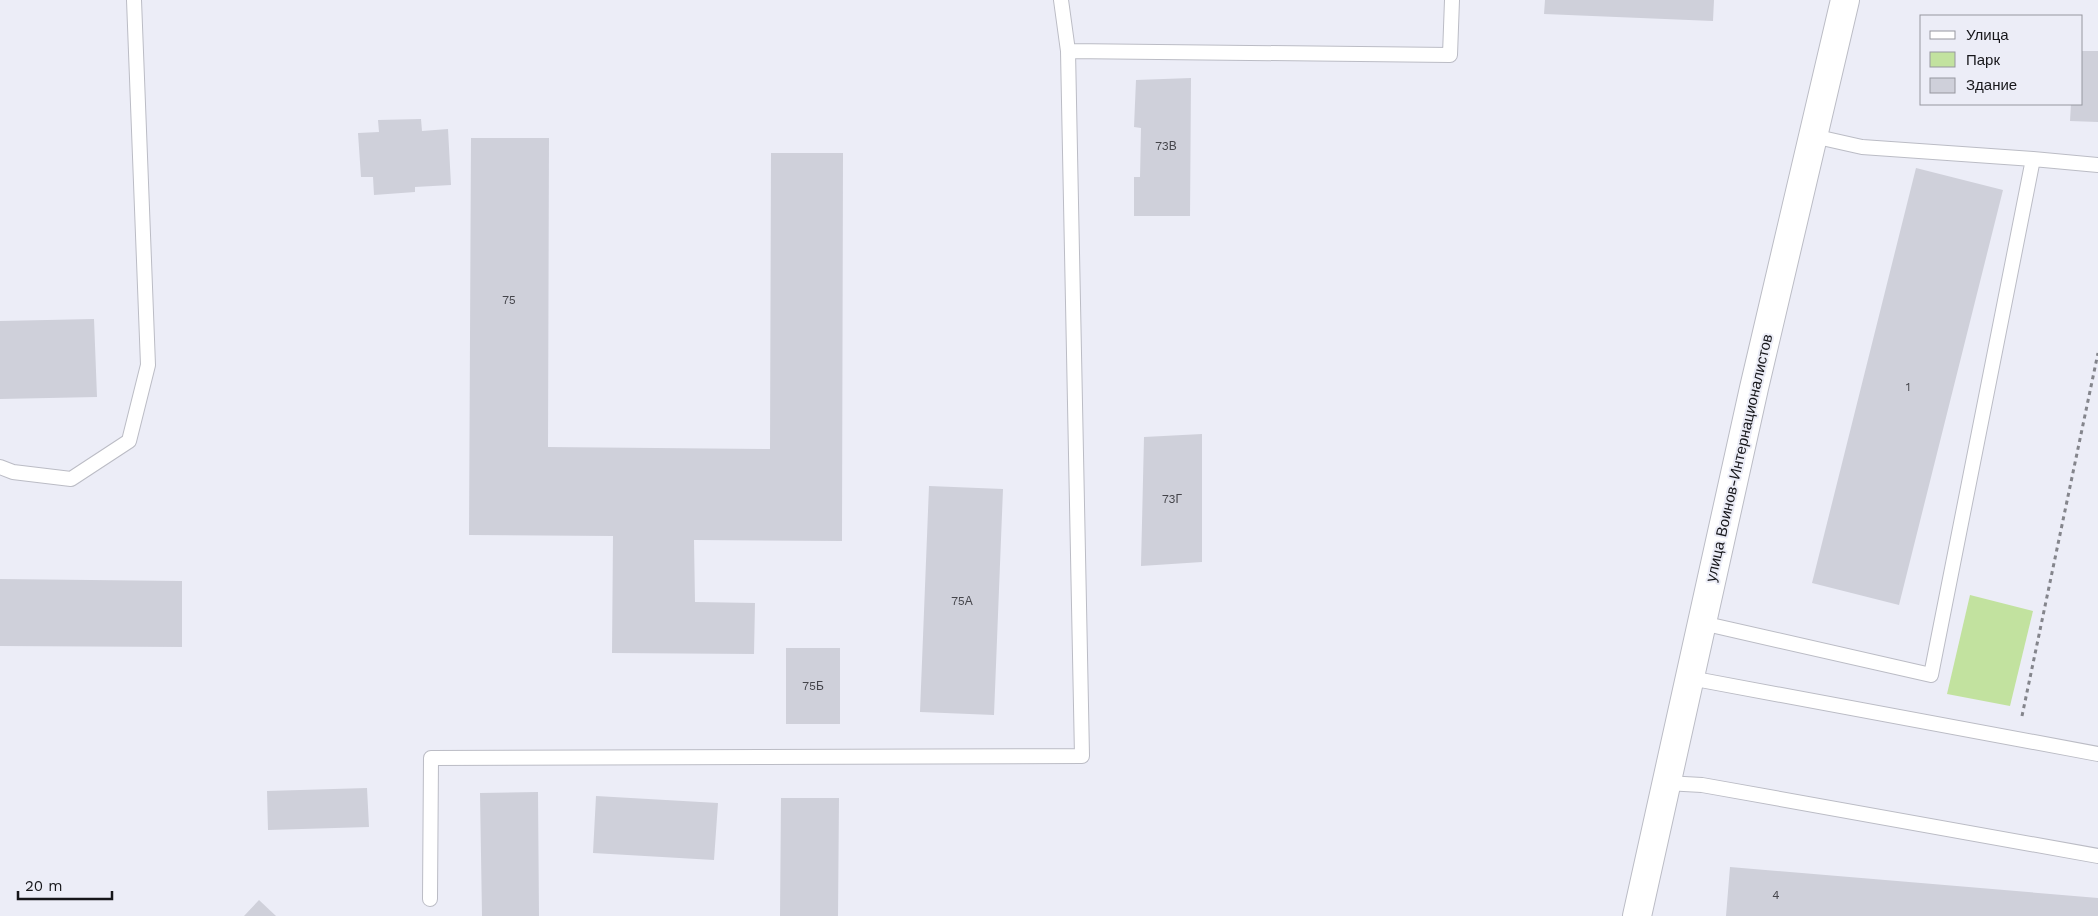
<svg xmlns="http://www.w3.org/2000/svg" width="2098" height="916" viewBox="0 0 2098 916" font-family="'Work Sans',sans-serif">
<rect width="100%" height="100%" fill="#ecedf7"/>
<path fill="#c2e29f" d="M1970 595 2033 611 2010 706 1947 694Z"/>
<path fill="#cfd0da" d="M1545 0H1714L1713 21 1544 14Z
M2082 51H2098V122L2070 121 2071 104H2082Z
M1191 78 1190 216H1134V177H1140L1141 128 1134 127 1136 80Z
M421 119 422 131 448 129 451 185 415 187V192L374 195 373 177H361L358 133 379 132 378 120Z
M471 138H549L548 447 770 449 771 153H843L842 541 694 540 695 602 755 603 754 654 612 653 613 536 469 535Z
M1916 168 2003 190 1899 605 1812 583Z
M94 319 97 397 0 399V321Z
M1202 434V562L1141 566 1144 437Z
M929 486 1003 489 994 715 920 712Z
M0 579 182 581V647L0 646Z
M786 648H840V724H786Z
M367 788 369 827 268 830 267 791Z
M538 792 539 916H482L480 793Z
M596 796 718 803 714 860 593 853Z
M781 798H839L838 916H780Z
M1730 867 2098 898V916H1726Z
M259 900 276 916H244Z"/>
<g fill="none" stroke-linecap="round" stroke-linejoin="round">
<defs>
<path id="service" d="M1068 51 1450 55 1452 0
M2033 159 2098 165
M0 467 13 472 71 479 129 441 148 365 134 0
M1702 623 1931 675 2033 159 1862 147 1813 136
M1690 678 2098 754
M1666 783 1702 785 2098 856
M430 899 431 758 1082 756 1068 51 1061 0"/>
<path id="tertiary" d="M1637 916 1754 388 1845 0"/>
</defs>
<use href="#service" stroke="#bbbcc5" stroke-width="16"/>
<use href="#tertiary" stroke="#bbbcc5" stroke-width="30"/>
<path stroke="#84858c" stroke-width="3" stroke-dasharray="4 4" stroke-linecap="butt" d="M2022 716 2098 353"/>
<use href="#service" stroke="#fff" stroke-width="14"/>
<use href="#tertiary" stroke="#fff" stroke-width="28"/>
</g>
<g text-anchor="middle" stroke-width="4" stroke-linejoin="round" paint-order="stroke">
<g font-size="12" fill="#44444a">
<text x="1166" y="150">73В</text>
<text x="509" y="304">75</text>
<text x="1908" y="391">1</text>
<text x="1172" y="503">73Г</text>
<text x="962" y="605">75А</text>
<text x="813" y="690">75Б</text>
<text x="1776" y="899">4</text>
</g>
<g font-size="15" fill="#16161a" stroke="#ecedf7">
<text transform="translate(1739 458) rotate(-77)" y="5">улица Воинов-Интернационалистов</text>
</g>
</g>
<rect x="1920" y="15" width="162" height="90" fill="#ecedf7" stroke="#96979f"/>
<rect x="1930" y="31" width="25" height="8" fill="#ffffff" stroke="#96979f"/>
<text x="1966" y="40" font-size="15" fill="#16161a">Улица</text>
<rect x="1930" y="52" width="25" height="15" fill="#c2e29f" stroke="#96979f"/>
<text x="1966" y="65" font-size="15" fill="#16161a">Парк</text>
<rect x="1930" y="78" width="25" height="15" fill="#cfd0da" stroke="#96979f"/>
<text x="1966" y="90" font-size="15" fill="#16161a">Здание</text>
<path d="M18 891v8h94v-8" fill="none" stroke="#16161a" stroke-width="2.5"/>
<text x="25" y="891" font-size="15" fill="#16161a" stroke="#ecedf7" stroke-width="4" paint-order="stroke">20 m</text>
</svg>
